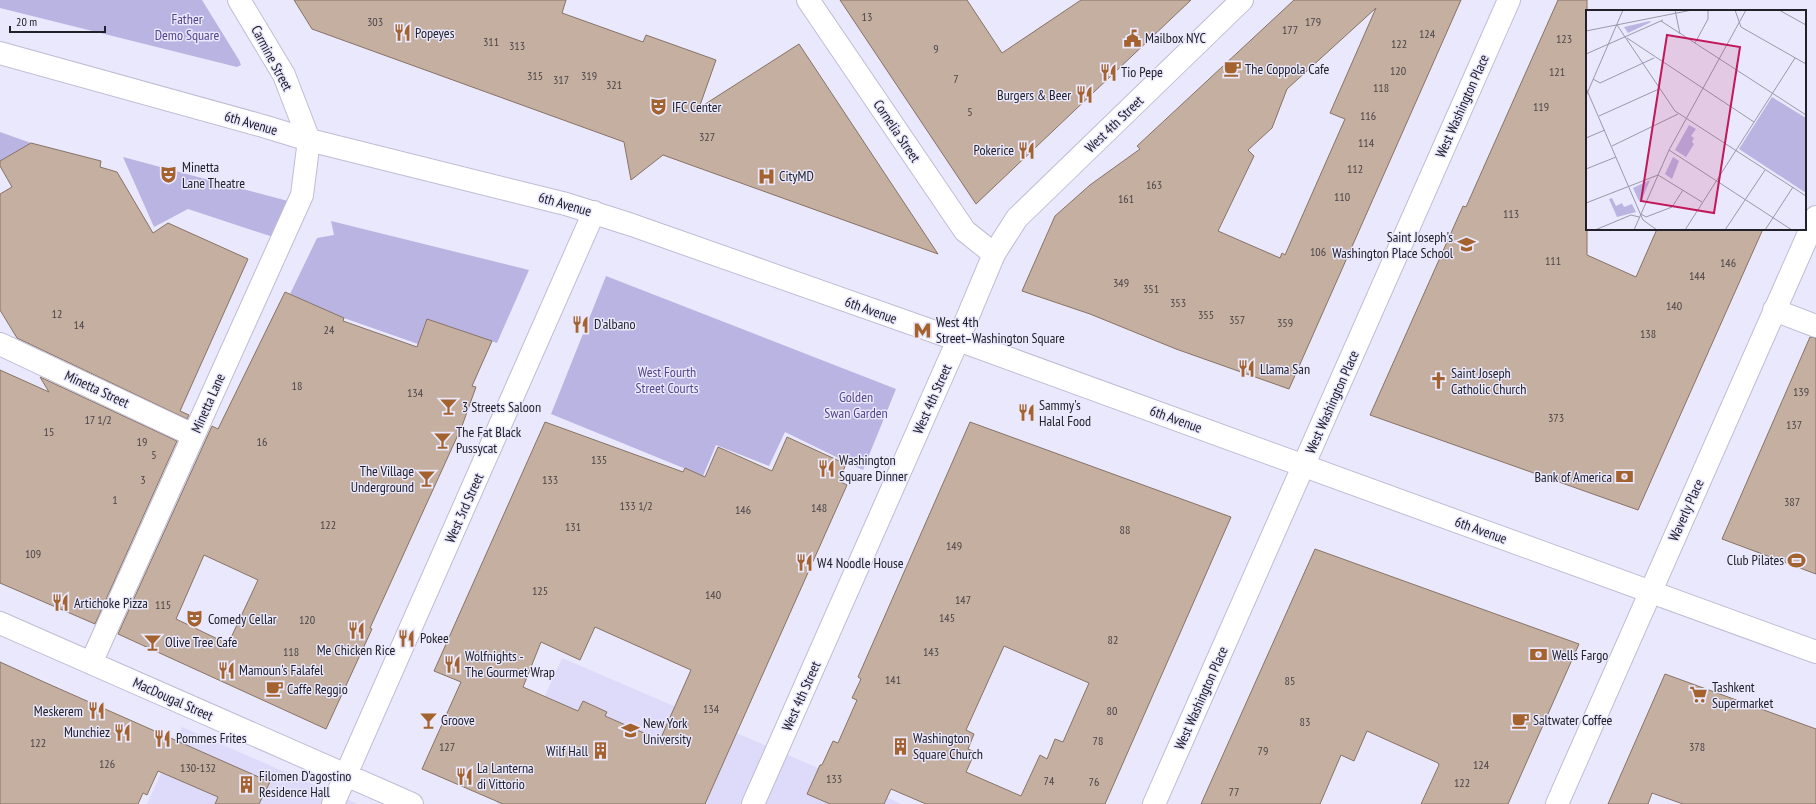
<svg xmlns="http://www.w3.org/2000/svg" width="1816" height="804" viewBox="0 0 1816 804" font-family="'PT Sans Narrow',sans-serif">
<rect width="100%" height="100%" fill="#eae8fc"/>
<path fill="#dedaf9" d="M562 658 902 804H496Z
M182 727 358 804H147Z"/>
<path fill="#bab4e3" d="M0 0H202L239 60 241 65 237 67 0 8Z
M0 132 31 143 0 162Z
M123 157 288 201 273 237 188 209 154 227Z
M331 221 529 270 497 343 427 319 418 344 344 318 290 294 317 238 334 235Z
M606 276 896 389 863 470 785 432 769 466 716 445 703 476 551 414Z"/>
<path fill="#c4afa0" stroke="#877365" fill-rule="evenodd" d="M294 0H566L562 13 643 42 646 35 716 60 699 108 799 44 938 254 663 155 631 180 624 142 312 29Z
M840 0H967L1002 53 1081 0H1191L976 204Z
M1294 0H1461L1289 389 1176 349 1090 314 1022 291 1055 216 1090 185 1140 149 1137 146ZM1376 8 1330 113 1345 119 1285 255 1282 253 1280 258 1218 231 1254 156 1248 150 1272 128 1287 89Z
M1558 0H1587V255L1636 277 1657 229H1763L1638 510 1370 415 1463 206 1466 207Z
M31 143 101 161 100 167 117 172 153 233 168 223 248 259 180 411 189 415 187 419 17 338 0 310V194L12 187 0 166V161Z
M285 292 344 318 343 321 417 347 427 319 492 341 472 386 476 387 462 426 370 628 372 629 326 729 118 634 212 426 218 429ZM204 555 258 580 228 644 176 619Z
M1810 337 1816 338V574L1722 539Z
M0 370 49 392 40 377 177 441 95 624 0 583Z
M545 422 683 472 685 468 705 477 718 447 772 471 787 437 846 464 839 481 847 485 705 804H503L422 769 461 682 434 671ZM595 627 691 670 660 740 605 716 607 712 583 701 578 711 523 687 541 642 580 660Z
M970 422 1231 517 1105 804H926L891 789 884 804H830L807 794 820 765H822L833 741 838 743 857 700 852 698 861 679 858 677ZM1004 646 1089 683 1063 742 1055 739 1047 759 1040 755 1021 796 966 772 975 752 968 749 974 734 966 730Z
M1315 549 1579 644 1508 804H1421L1439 765 1438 763 1367 731 1354 761 1341 755 1320 804H1201Z
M0 662 44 682 270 782 259 804H215L218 797 158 771 147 795 143 793 138 804H0Z
M1665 674 1816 729V804H1683L1652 793 1648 804H1608Z"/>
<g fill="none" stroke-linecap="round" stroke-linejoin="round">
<defs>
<path id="minor" d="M808 0 965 231 994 254
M1774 310 1816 326
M0 344 193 435
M0 623 412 804
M91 663 302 195 309 140 284 75 239 0
M333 804 594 212
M753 804 958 340 994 254 1017 218 1242 0
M1154 804 1509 0
M1557 804 1816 217"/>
<path id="secondary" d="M0 53 263 126 309 140 566 204 632 225 958 340 1816 652"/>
</defs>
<use href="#minor" stroke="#bfbcd4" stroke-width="24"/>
<use href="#secondary" stroke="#bfbcd4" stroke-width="24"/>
<use href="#minor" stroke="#fff" stroke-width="22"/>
<use href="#secondary" stroke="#fff" stroke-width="22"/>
</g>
<defs>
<symbol id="restaurant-bare" viewBox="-9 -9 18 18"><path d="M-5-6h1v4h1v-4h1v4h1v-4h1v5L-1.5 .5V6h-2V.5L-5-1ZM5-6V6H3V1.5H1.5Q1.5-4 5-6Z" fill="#a4632e" stroke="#eae8fc" stroke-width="2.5" paint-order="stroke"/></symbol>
<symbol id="civic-bare" viewBox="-9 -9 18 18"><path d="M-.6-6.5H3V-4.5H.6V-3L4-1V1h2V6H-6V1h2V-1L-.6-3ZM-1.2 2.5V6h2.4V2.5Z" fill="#a4632e" stroke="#eae8fc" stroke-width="2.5" paint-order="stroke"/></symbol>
<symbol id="cafe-bare" viewBox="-9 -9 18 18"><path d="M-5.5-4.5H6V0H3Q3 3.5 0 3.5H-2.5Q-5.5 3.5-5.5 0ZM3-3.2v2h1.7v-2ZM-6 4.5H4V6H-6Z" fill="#a4632e" stroke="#eae8fc" stroke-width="2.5" paint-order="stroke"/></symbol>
<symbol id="theatre-bare" viewBox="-9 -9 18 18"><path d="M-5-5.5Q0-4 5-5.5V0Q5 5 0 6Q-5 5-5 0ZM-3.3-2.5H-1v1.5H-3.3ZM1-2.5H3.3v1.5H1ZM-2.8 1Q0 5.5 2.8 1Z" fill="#a4632e" stroke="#eae8fc" stroke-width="2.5" paint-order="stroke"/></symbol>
<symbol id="hospital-bare" viewBox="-9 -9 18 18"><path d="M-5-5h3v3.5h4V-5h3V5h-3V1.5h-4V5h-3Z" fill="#a4632e" stroke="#eae8fc" stroke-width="2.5" paint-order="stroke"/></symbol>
<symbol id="school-bare" viewBox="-9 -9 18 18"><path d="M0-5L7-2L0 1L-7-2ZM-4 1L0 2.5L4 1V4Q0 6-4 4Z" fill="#a4632e" stroke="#eae8fc" stroke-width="2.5" paint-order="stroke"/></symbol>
<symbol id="metro-bare" viewBox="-9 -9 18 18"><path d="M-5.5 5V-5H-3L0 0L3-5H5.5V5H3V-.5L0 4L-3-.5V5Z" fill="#a4632e" stroke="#eae8fc" stroke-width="2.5" paint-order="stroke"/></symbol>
<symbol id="church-bare" viewBox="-9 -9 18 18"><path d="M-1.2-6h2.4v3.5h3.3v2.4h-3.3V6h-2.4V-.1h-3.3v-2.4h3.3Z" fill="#a4632e" stroke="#eae8fc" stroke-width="2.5" paint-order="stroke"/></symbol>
<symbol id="bar-bare" viewBox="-9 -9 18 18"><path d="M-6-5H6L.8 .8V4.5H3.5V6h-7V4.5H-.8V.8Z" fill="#a4632e" stroke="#eae8fc" stroke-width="2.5" paint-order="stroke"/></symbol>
<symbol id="bank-bare" viewBox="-9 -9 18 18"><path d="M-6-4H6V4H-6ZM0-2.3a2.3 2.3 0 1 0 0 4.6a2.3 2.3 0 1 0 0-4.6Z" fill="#a4632e" stroke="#eae8fc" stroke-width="2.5" paint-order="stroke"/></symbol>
<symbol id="stadium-bare" viewBox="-9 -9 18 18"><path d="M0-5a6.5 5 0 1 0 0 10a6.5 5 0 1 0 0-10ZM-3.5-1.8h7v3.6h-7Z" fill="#a4632e" stroke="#eae8fc" stroke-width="2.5" paint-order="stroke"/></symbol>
<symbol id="supermarket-bare" viewBox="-9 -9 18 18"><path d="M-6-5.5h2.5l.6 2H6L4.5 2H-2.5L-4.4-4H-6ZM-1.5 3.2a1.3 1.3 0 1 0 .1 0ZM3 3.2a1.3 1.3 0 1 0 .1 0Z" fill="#a4632e" stroke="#eae8fc" stroke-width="2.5" paint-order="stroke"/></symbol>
<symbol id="university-bare" viewBox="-9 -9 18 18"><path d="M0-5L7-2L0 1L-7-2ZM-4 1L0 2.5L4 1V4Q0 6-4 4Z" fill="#a4632e" stroke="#eae8fc" stroke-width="2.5" paint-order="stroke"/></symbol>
<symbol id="building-bare" viewBox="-9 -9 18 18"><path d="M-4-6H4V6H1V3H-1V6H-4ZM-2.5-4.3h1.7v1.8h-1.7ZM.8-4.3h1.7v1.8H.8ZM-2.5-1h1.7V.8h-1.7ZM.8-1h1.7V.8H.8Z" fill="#a4632e" stroke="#eae8fc" stroke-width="2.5" paint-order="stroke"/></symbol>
</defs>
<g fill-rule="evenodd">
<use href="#restaurant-bare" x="390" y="20" width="25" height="25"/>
<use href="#civic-bare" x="1120" y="26" width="25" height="25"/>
<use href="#cafe-bare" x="1220" y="56" width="25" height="25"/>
<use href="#restaurant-bare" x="1096" y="60" width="25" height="25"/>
<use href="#restaurant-bare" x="1072" y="82" width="25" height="25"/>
<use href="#theatre-bare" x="646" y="94" width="25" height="25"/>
<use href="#restaurant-bare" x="1014" y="138" width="25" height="25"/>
<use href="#theatre-bare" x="156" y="162" width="25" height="25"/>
<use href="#hospital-bare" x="754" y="164" width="25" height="25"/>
<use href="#school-bare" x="1454" y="232" width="25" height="25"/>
<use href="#restaurant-bare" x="568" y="312" width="25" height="25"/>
<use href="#metro-bare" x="910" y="318" width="25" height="25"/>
<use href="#restaurant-bare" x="1234" y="356" width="25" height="25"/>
<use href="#church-bare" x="1426" y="368" width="25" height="25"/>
<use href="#bar-bare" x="436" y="394" width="25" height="25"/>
<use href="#restaurant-bare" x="1014" y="400" width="25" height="25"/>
<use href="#bar-bare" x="430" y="428" width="25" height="25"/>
<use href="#restaurant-bare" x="814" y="456" width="25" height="25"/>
<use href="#bank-bare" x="1612" y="464" width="25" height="25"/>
<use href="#bar-bare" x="414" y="466" width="25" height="25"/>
<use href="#stadium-bare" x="1784" y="548" width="25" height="25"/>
<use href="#restaurant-bare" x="792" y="550" width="25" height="25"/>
<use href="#restaurant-bare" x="48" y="590" width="25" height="25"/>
<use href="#theatre-bare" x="182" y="606" width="25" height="25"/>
<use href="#restaurant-bare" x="344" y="618" width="25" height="25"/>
<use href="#restaurant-bare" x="394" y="626" width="25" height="25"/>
<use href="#bar-bare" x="140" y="630" width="25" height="25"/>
<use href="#bank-bare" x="1526" y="642" width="25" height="25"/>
<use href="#restaurant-bare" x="440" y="652" width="25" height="25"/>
<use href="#restaurant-bare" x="214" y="658" width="25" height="25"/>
<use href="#cafe-bare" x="262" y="676" width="25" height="25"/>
<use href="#supermarket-bare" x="1686" y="682" width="25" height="25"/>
<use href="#restaurant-bare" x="84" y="698" width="25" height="25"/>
<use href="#bar-bare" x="416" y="708" width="25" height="25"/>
<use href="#cafe-bare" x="1508" y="708" width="25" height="25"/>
<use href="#university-bare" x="618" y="718" width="25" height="25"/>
<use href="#restaurant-bare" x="110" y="720" width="25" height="25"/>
<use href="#restaurant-bare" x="150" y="726" width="25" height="25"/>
<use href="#building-bare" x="888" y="734" width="25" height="25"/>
<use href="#building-bare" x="588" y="738" width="25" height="25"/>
<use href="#restaurant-bare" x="452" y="764" width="25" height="25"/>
<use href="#building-bare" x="234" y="772" width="25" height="25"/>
</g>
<g text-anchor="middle" stroke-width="3" stroke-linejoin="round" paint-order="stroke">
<g font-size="12" fill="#4a4448">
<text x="867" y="21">13</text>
<text x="375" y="26">303</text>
<text x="1313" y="26">179</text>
<text x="1290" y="34">177</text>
<text x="1427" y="38">124</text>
<text x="1564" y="43">123</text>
<text x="491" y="46">311</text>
<text x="1399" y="48">122</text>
<text x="517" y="50">313</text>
<text x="936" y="53">9</text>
<text x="1398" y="75">120</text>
<text x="1557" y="76">121</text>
<text x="535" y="80">315</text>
<text x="589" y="80">319</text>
<text x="956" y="83">7</text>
<text x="561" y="84">317</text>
<text x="614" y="89">321</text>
<text x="1381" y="92">118</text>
<text x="1541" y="111">119</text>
<text x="970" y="116">5</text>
<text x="1368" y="120">116</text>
<text x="707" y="141">327</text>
<text x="1366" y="147">114</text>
<text x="1355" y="173">112</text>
<text x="1154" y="189">163</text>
<text x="1342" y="201">110</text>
<text x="1126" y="203">161</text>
<text x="1511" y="218">113</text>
<text x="1318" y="256">106</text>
<text x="1553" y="265">111</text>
<text x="1728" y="267">146</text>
<text x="1697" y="280">144</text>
<text x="1121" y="287">349</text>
<text x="1151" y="293">351</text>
<text x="1178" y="307">353</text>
<text x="1674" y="310">140</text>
<text x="57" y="318">12</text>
<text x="1206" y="319">355</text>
<text x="1237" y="324">357</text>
<text x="1285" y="327">359</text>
<text x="79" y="329">14</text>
<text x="329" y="334">24</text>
<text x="1648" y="338">138</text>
<text x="297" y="390">18</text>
<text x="1801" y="396">139</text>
<text x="415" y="397">134</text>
<text x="1556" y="422">373</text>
<text x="98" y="424">17 1/2</text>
<text x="1794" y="429">137</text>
<text x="49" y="436">15</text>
<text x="142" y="446">19</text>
<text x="262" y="446">16</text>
<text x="154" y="459">5</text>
<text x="599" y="464">135</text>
<text x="143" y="484">3</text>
<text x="550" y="484">133</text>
<text x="115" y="504">1</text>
<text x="1792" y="506">387</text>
<text x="636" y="510">133 1/2</text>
<text x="819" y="512">148</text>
<text x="743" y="514">146</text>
<text x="328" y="529">122</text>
<text x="573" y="531">131</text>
<text x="1125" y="534">88</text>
<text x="954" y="550">149</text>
<text x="33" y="558">109</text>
<text x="540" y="595">125</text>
<text x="713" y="599">140</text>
<text x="963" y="604">147</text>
<text x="163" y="609">115</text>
<text x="947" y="622">145</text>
<text x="307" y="624">120</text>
<text x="1113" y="644">82</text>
<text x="291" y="656">118</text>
<text x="931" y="656">143</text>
<text x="893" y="684">141</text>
<text x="1290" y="685">85</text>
<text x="711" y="713">134</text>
<text x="1112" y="715">80</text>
<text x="1305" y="726">83</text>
<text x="1098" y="745">78</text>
<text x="38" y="747">122</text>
<text x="447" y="751">127</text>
<text x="1697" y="751">378</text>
<text x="1263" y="755">79</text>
<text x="107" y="768">126</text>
<text x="1481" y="769">124</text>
<text x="198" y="772">130-132</text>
<text x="834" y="783">133</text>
<text x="1049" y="785">74</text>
<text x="1094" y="786">76</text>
<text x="1462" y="787">122</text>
<text x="1234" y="796">77</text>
</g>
<g font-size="14" fill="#54458e" stroke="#eae8fc">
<text x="187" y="24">Father<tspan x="187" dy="16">Demo Square</tspan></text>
<text x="667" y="377">West Fourth<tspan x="667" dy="16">Street Courts</tspan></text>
<text x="856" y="402">Golden<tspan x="856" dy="16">Swan Garden</tspan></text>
</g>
<g font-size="14" fill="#22212a" stroke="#eae8fc" text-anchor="start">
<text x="415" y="38">Popeyes</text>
<text x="1145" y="43">Mailbox NYC</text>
<text x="1245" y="74">The Coppola Cafe</text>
<text x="1121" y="77">Tio Pepe</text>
<text x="1071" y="100" text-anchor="end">Burgers &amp; Beer</text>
<text x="672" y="112">IFC Center</text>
<text x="1014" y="155" text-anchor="end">Pokerice</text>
<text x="182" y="172">Minetta<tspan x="182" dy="16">Lane Theatre</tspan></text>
<text x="779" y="181">CityMD</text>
<text x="1453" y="242" text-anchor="end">Saint Joseph's<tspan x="1453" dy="16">Washington Place School</tspan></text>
<text x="936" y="327">West 4th<tspan x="936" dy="16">Street–Washington Square</tspan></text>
<text x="594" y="329">D'albano</text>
<text x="1260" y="374">Llama San</text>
<text x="1451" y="378">Saint Joseph<tspan x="1451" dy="16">Catholic Church</tspan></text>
<text x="1039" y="410">Sammy's<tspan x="1039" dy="16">Halal Food</tspan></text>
<text x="462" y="412">3 Streets Saloon</text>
<text x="456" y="437">The Fat Black<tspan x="456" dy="16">Pussycat</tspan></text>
<text x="839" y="465">Washington<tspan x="839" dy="16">Square Dinner</tspan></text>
<text x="414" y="476" text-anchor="end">The Village<tspan x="414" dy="16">Underground</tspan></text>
<text x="1612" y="482" text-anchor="end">Bank of America</text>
<text x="1784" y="565" text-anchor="end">Club Pilates</text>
<text x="817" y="568">W4 Noodle House</text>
<text x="74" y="608">Artichoke Pizza</text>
<text x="208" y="624">Comedy Cellar</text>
<text x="420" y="643">Pokee</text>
<text x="165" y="647">Olive Tree Cafe</text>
<text x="356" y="655" text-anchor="middle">Me Chicken Rice</text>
<text x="1552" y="660">Wells Fargo</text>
<text x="465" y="661">Wolfnights -<tspan x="465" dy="16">The Gourmet Wrap</tspan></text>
<text x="239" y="675">Mamoun's Falafel</text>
<text x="1712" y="692">Tashkent<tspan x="1712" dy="16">Supermarket</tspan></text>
<text x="287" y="694">Caffe Reggio</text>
<text x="83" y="716" text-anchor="end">Meskerem</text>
<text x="441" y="725">Groove</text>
<text x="1533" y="725">Saltwater Coffee</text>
<text x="643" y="728">New York<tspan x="643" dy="16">University</tspan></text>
<text x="110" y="737" text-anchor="end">Munchiez</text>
<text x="176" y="743">Pommes Frites</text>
<text x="913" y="743">Washington<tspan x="913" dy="16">Square Church</tspan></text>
<text x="588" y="756" text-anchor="end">Wilf Hall</text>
<text x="477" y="773">La Lanterna<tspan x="477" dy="16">di Vittorio</tspan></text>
<text x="259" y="781">Filomen D'agostino<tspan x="259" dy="16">Residence Hall</tspan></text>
</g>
<g font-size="14" fill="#22212a" stroke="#eae8fc">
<text transform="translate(272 58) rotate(62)" y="5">Carmine Street</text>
<text transform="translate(1462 106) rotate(-66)" y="5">West Washington Place</text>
<text transform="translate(251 123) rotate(16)" y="5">6th Avenue</text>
<text transform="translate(1114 124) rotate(-44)" y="5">West 4th Street</text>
<text transform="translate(897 131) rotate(56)" y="5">Cornelia Street</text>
<text transform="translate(565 204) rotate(16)" y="5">6th Avenue</text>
<text transform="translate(871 310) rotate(20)" y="5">6th Avenue</text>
<text transform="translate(97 389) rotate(25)" y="5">Minetta Street</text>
<text transform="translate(932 399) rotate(-66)" y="5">West 4th Street</text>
<text transform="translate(1332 402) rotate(-66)" y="5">West Washington Place</text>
<text transform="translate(208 403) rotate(-66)" y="5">Minetta Lane</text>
<text transform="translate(1176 419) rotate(20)" y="5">6th Avenue</text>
<text transform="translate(464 508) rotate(-66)" y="5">West 3rd Street</text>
<text transform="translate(1686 510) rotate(-66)" y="5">Waverly Place</text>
<text transform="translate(1481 530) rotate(20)" y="5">6th Avenue</text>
<text transform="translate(801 696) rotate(-66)" y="5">West 4th Street</text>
<text transform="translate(1201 698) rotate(-66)" y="5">West Washington Place</text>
<text transform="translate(173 699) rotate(24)" y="5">MacDougal Street</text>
</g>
</g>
<g transform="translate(1586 10)">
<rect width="220" height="220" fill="#eae8fc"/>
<path d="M65 12 42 23 38 17 64 11ZM186 87 220 108V183L153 139ZM103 115 110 119 105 126 108 128 106 132 108 134 100 147 89 140ZM87 147 93 151 86 169 79 164ZM64 170 55 192 53 191 47 178ZM26 188 30 196 36 193 38 197 46 194 50 202 31 207 23 189Z" fill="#bab4e3"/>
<path fill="none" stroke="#9a98a8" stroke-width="1" d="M89 0 94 24M149 0 155 17 220 54M193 0 220 15M75 11 220 105M31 15 89 101 220 186M0 21 106 0M41 28 168 112M109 33 122 9V0M0 44 77 10M7 69 14 73 68 48M0 78 57 210 71 220M0 86 37 0M13 106 73 79M0 128 19 120M26 136 92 104M83 140 206 220M0 159 30 147M0 193 72 165 116 192M55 204 60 207 86 197 97 180M9 220 45 205 53 207M48 220 83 140 160 0M99 220 209 48M139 220 179 160M179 220 207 177"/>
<path fill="#c2185b" fill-opacity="0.15" stroke="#c2185b" stroke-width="2" d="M81 25 154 37 128 203 55 191Z"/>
<rect width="220" height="220" fill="none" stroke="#22212a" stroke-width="2"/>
</g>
<path d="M10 26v6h95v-6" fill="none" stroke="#22212a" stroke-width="2"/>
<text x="16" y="26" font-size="12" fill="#22212a" stroke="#eae8fc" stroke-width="3" paint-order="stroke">20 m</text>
</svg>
